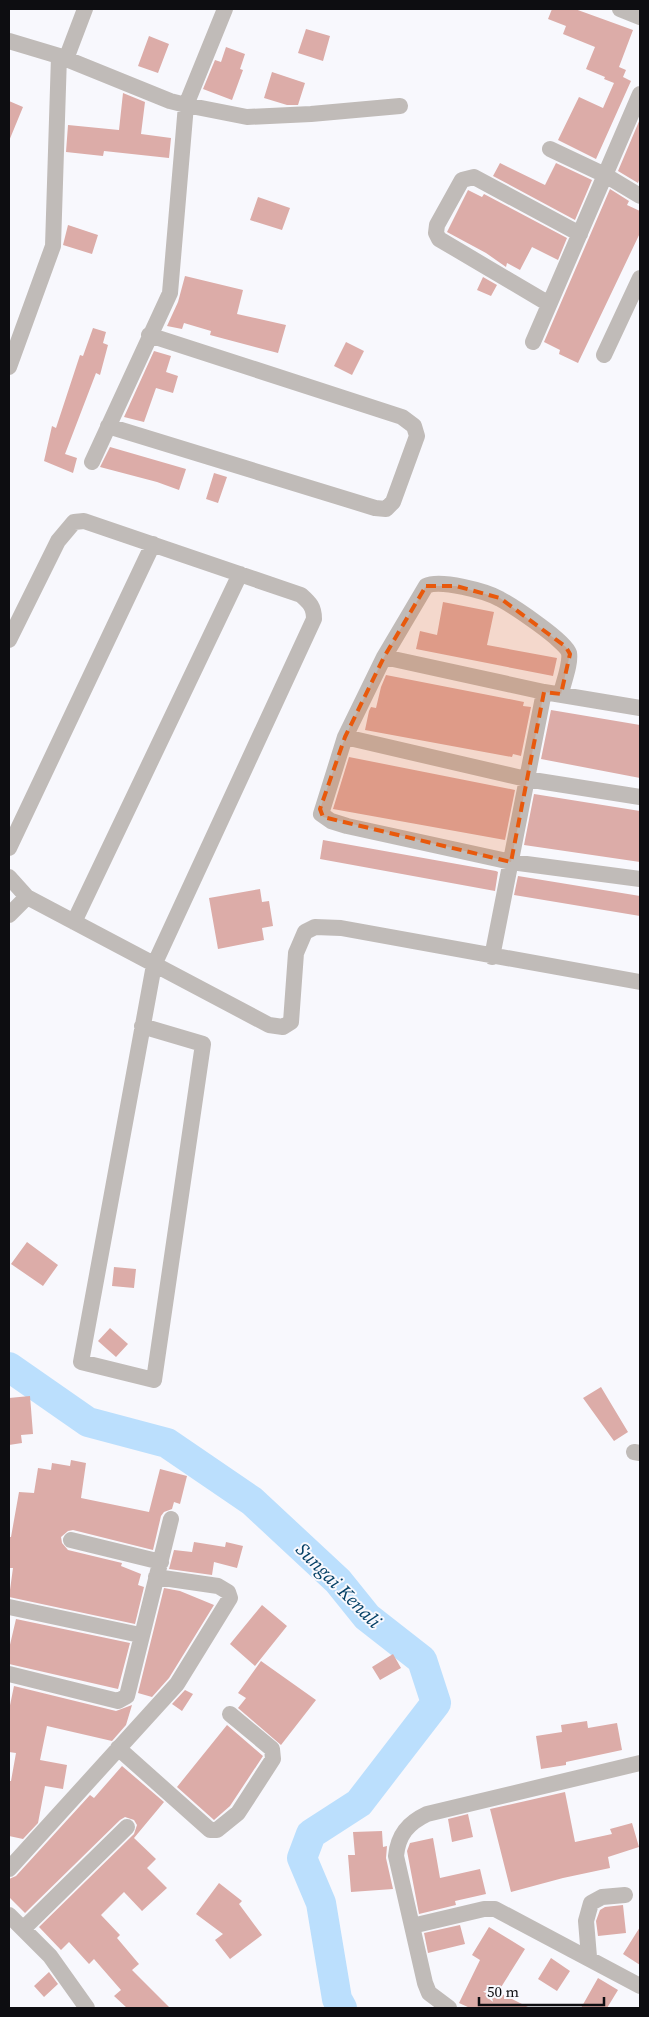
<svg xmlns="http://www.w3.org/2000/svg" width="649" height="2017" viewBox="0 0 649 2017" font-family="'Source Serif 4',serif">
<rect width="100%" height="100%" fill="#f8f8fd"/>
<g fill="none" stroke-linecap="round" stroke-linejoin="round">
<path stroke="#bbdffd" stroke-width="30" d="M9 1367 88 1422 167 1443 252 1501 338 1581 367 1617 422 1660 436 1703 359 1803 311 1834 302 1858 321 1903 337 1999 342 2008"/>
</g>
<path fill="#dcaca8" d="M552 9H575L633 30 619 67 626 70 623 77 631 81 596 159 558 140 579 97 603 108 614 83 604 79 605 77 586 69 595 47 563 34 566 26 548 19Z
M306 29 330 36 323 61 298 53Z
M149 36 169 44 158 73 138 66Z
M226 47 245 54 240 69 243 70 232 100 203 89 215 60 221 62Z
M272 72 305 83 298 105H287L264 98Z
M123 93 145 102 141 134 171 138 169 158 104 151 103 156 66 152 68 125 119 130Z
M9 101 23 107 9 141Z
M640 119V178L638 183 618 171Z
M500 163 545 185 556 163 592 180 575 220 493 176Z
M610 189 629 201 627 205 640 211V233L578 363 559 354 560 350 544 342Z
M468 190 482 197 484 194 567 238 558 260 532 247 520 270 507 263 506 267 486 253 447 232Z
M258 197 290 208 282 230 250 220Z
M68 225 98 235 92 254 63 245Z
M185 276 243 290 237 314 286 325 278 353 210 335 211 331 184 323 182 329 167 326 178 302Z
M483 277 497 285 491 296 477 290Z
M93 328 106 332 103 343 108 345 100 375 96 373 65 454 77 458 73 473 44 461 52 426 56 428 80 355 83 356Z
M346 342 364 351 352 375 334 366Z
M154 351 171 356 166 372 178 376 173 393 156 388 144 422 124 417Z
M110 447 186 469 179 490 157 482 100 467Z
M214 473 227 477 218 503 206 499Z
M443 602 494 612 487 645 557 658 553 676 416 649 420 631 437 635Z
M386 675 524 702 523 706 531 707 521 756 513 754 512 757 365 730 369 711 371 707 376 708 381 687Z
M551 710 640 725V778L541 759Z
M349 757 515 790 505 840 333 809Z
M534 794 640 811V862L524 845Z
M323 840 496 871 498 872 495 891 320 859Z
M518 876 640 896V916L514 895Z
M260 889 262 902 269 901 273 926 262 928 264 940 218 949 209 898Z
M27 1242 58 1265 43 1286 11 1264Z
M114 1267 136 1269 134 1288 112 1286Z
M110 1328 128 1344 116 1357 98 1341Z
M601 1387 628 1432 614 1441 583 1398Z
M30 1396 33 1434 21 1435 22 1443 9 1445V1398Z
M71 1460 86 1463 81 1498 149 1512 160 1469 187 1476 180 1504 174 1502 172 1509 164 1512 161 1516 153 1550 73 1530 68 1531 61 1537 62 1543 68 1550 122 1563 121 1566 141 1574 138 1585 144 1587 135 1624 9 1597 13 1568H9V1537H11L19 1492 34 1493 38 1468 51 1470 52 1463 70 1466Z
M194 1542 225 1547 226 1542 243 1546 237 1568 214 1562 212 1575 169 1569 174 1550 192 1552Z
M164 1588 180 1591 214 1605 169 1678 152 1697 138 1693Z
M262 1605 287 1626 255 1666 230 1644Z
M16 1619 130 1643 118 1689 9 1664V1649Z
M393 1654 401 1668 380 1680 372 1667Z
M261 1661 316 1700 281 1745 238 1708 246 1698 238 1693Z
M14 1686 116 1711 132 1705 126 1725 112 1741 47 1726 40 1760 67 1765 63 1789 45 1786 38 1823 23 1839 9 1836V1781H11L16 1753 9 1752V1710Z
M185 1690 193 1694 182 1711 172 1704Z
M587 1721 588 1728 617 1723 622 1750 566 1762V1765L541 1769 536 1736 562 1732 561 1725Z
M227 1725 263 1756 230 1806 214 1820 177 1787Z
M122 1766 164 1802 134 1838 156 1859 147 1868 167 1888 142 1911 124 1892 101 1915 120 1935 117 1938 139 1964 132 1970 170 2008H127L114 1996 121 1990 94 1959 89 1964 69 1942 61 1950 39 1927 134 1834 137 1825 134 1820 125 1817 120 1820 25 1913 9 1897V1879L16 1876 90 1795 94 1798Z
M565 1792 575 1842 612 1834 610 1829 632 1823 639 1847 608 1857 610 1868 563 1878 511 1892 490 1809Z
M468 1814 473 1837 452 1842 448 1819Z
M382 1831 383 1847 387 1846 386 1858 393 1889 351 1892 348 1855H355L353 1832Z
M433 1838 440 1878 480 1869 486 1894 455 1901 456 1905 419 1914 407 1851 410 1843Z
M219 1883 242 1901 239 1904 262 1935 230 1959 215 1940 223 1934 196 1914Z
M623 1905 626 1933 598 1936 596 1921 600 1910 605 1907Z
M460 1925 465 1944 428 1953 424 1933Z
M489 1927 525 1949 498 1992 530 2008H470L459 2003 480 1960 472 1955Z
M640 1927V1965L623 1954Z
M551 1958 570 1971 557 1991 538 1979Z
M49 1972 58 1984 44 1997 34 1986Z
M598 1978 618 1990 607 2008H581Z"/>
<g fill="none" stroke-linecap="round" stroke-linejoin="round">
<path stroke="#c0bbb8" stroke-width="16" d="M225 9 186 105 247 117 311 114 400 106
M620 9 640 17
M9 41 59 56 170 101 186 105 170 293 92 462
M66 59 85 9
M550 149 605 175 640 196
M549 304 439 239 436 233 437 225 462 180 474 177 580 234
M533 342 640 94
M604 355 640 278
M9 367 53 246 59 56
M108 426 375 508 386 509 393 502 417 436 414 426 402 417 149 335
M9 640 58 541 74 522 84 521 301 595C310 603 314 607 314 619L154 965 81 1362 154 1380 203 1044 142 1026
M384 657 544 692 640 708
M561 694C563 683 571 664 569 653 566 641 513 606 500 599 486 591 440 579 426 586L384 657 345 737 321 814 331 821 347 826 511 862 640 879
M345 737 526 779 640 797
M9 848 153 544
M9 877 27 897 269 1025 283 1027 291 1022 296 953 305 932 315 927 341 928 640 982
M9 915 27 897
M74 922 240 574
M492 957 544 692
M634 1452 640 1453
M71 1540 161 1562
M9 1607 140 1635
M9 1674 118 1701 127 1696 171 1519
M118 1748 210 1830H217L238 1813 273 1759 272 1749 230 1714
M9 1869 177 1684 230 1598 228 1592 218 1586 156 1577
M9 1915 50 1956 87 2008
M412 1926 484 1909H495L640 1986
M23 1929 127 1827
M589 1957 586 1921 591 1903 602 1897 625 1895
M449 2008 429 1993 425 1983 396 1856C398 1835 408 1823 427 1814L640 1763"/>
</g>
<path fill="#e8590c" fill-opacity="0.2" stroke="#e8590c" stroke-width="4" stroke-dasharray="10 6" stroke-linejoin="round" d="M426 586H456L500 598 566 647 570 654 561 694 544 692 511 862 323 817 320 809 345 737 384 657Z"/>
<g text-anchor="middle" stroke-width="4" stroke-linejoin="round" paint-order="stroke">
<g font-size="19" font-style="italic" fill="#033f65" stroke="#f8f8fd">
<text transform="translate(339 1585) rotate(45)" y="7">Sungai Kenali</text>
</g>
</g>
<rect width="649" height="2017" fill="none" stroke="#0d0d11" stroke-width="20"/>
<path d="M479 1997v8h125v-8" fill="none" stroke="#0d0d11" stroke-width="2.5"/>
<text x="487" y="1997" font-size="15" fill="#0d0d11" stroke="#f8f8fd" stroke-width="4" paint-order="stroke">50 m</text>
</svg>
